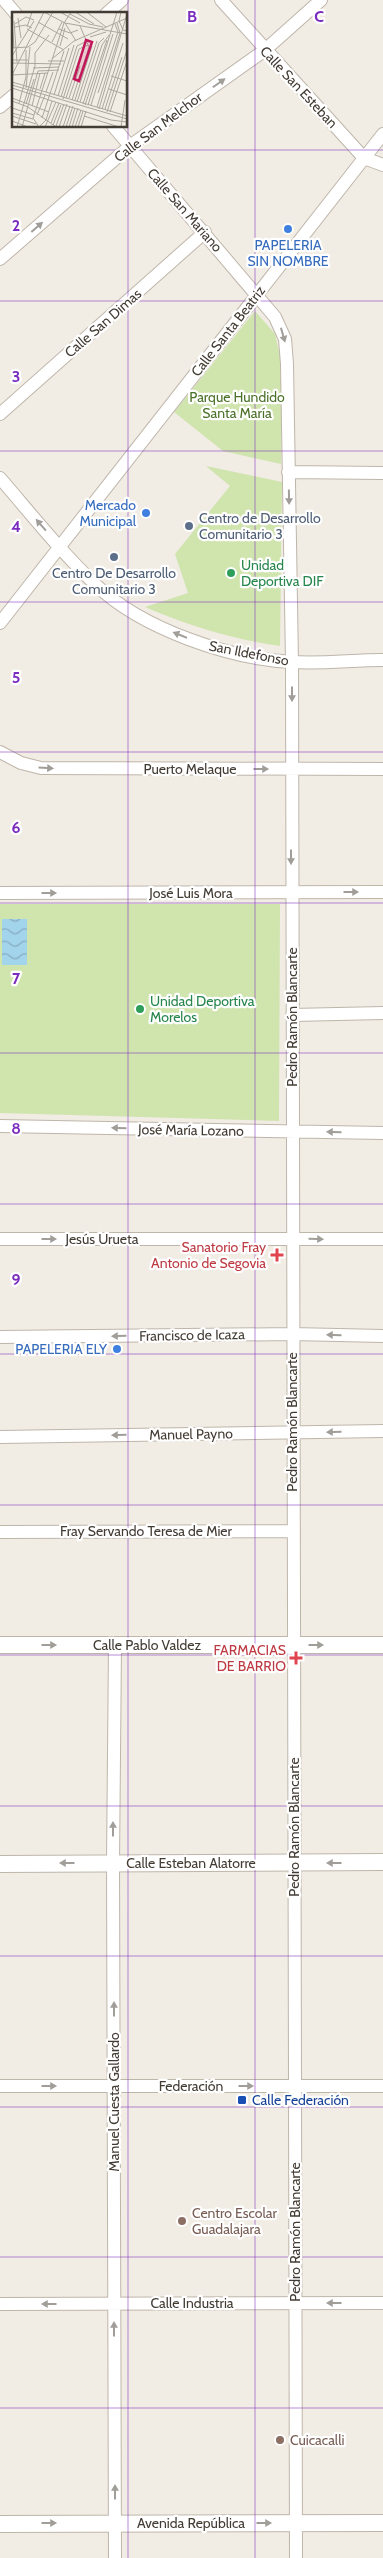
<svg xmlns="http://www.w3.org/2000/svg" width="383" height="2558" viewBox="0 0 383 2558" font-family="Cabin,sans-serif">
<defs>
<pattern id="water-waves" width="16" height="10" patternUnits="userSpaceOnUse" patternTransform="scale(1.25)"><rect width="16" height="10" fill="#a2d4ec"/><path d="M0 5q4-4 8 0t8 0" fill="none" stroke="#86adc0"/></pattern>
</defs>
<rect width="100%" height="100%" fill="#f1ece4"/>
<path fill="#d0e4ae" d="M255 311 275 334 281 360V464L223 451 174 412Z
M206 466 282 482 280 646C232 639 189 626 145 607L188 593 175 554 230 486Z
M0 904H280L279 1121 0 1113Z"/>
<path fill="url(#water-waves)" d="M2 919H27V965H2Z"/>
<g fill="none" stroke-linecap="round" stroke-linejoin="round">
<defs>
<path id="minor" d="M4 0 16 14
M221 0 364 158 383 165
M106 14 122 0
M0 107 14 95
M113 126 275 317 285 339 287 364 292 662 296 2558
M0 259 130 146 265 50 321 0
M0 414 205 232
M288 472 383 473
M0 478C31 514 61 552 96 585 142 629 230 659 292 662 322 664 353 660 383 660
M0 623 383 134
M0 752 21 763 41 768 383 769
M0 893 383 892
M292 1015 383 1013
M0 1126 383 1133
M0 1239H383
M0 1337 292 1334 383 1336
M0 1437 383 1431
M0 1532 293 1531
M115 1645 113 1863 115 2558
M0 2086H383
M0 2304 383 2303"/>
<path id="tertiary" d="M0 1645H383
M0 1864 383 1862
M0 2524 383 2523"/>
</defs>
<use href="#minor" stroke="#bfb6aa" stroke-width="14"/>
<use href="#tertiary" stroke="#bfb6aa" stroke-width="18"/>
<use href="#minor" stroke="#fff" stroke-width="12"/>
<use href="#tertiary" stroke="#fff" stroke-width="16"/>
</g>
<defs><path id="oneway-solid" d="M-6-.8H1V-3.2L6.5 0L1 3.2V.8H-6Z" transform="scale(1.25)"/></defs>
<g fill="#a19e9a">
<use href="#oneway-solid" transform="translate(219 83) rotate(-35)"/>
<use href="#oneway-solid" transform="translate(37 227) rotate(-41)"/>
<use href="#oneway-solid" transform="translate(283 335) rotate(74)"/>
<use href="#oneway-solid" transform="translate(289 497) rotate(89)"/>
<use href="#oneway-solid" transform="translate(41 525) rotate(-131)"/>
<use href="#oneway-solid" transform="translate(180 635) rotate(-158)"/>
<use href="#oneway-solid" transform="translate(292 694) rotate(90)"/>
<use href="#oneway-solid" transform="translate(46 768) rotate(3)"/>
<use href="#oneway-solid" transform="translate(261 769)"/>
<use href="#oneway-solid" transform="translate(291 857) rotate(90)"/>
<use href="#oneway-solid" transform="translate(351 892)"/>
<use href="#oneway-solid" transform="translate(49 893)"/>
<use href="#oneway-solid" transform="translate(119 1128) rotate(-179)"/>
<use href="#oneway-solid" transform="translate(334 1132) rotate(-179)"/>
<use href="#oneway-solid" transform="translate(49 1239)"/>
<use href="#oneway-solid" transform="translate(316 1239) rotate(1)"/>
<use href="#oneway-solid" transform="translate(334 1335) rotate(-179)"/>
<use href="#oneway-solid" transform="translate(119 1336) rotate(179)"/>
<use href="#oneway-solid" transform="translate(334 1432) rotate(179)"/>
<use href="#oneway-solid" transform="translate(119 1435) rotate(179)"/>
<use href="#oneway-solid" transform="translate(49 1645)"/>
<use href="#oneway-solid" transform="translate(316 1645)"/>
<use href="#oneway-solid" transform="translate(113 1829) rotate(-90)"/>
<use href="#oneway-solid" transform="translate(67 1863) rotate(180)"/>
<use href="#oneway-solid" transform="translate(334 1863) rotate(180)"/>
<use href="#oneway-solid" transform="translate(114 2009) rotate(-90)"/>
<use href="#oneway-solid" transform="translate(49 2086)"/>
<use href="#oneway-solid" transform="translate(246 2086)"/>
<use href="#oneway-solid" transform="translate(334 2303) rotate(180)"/>
<use href="#oneway-solid" transform="translate(49 2304) rotate(180)"/>
<use href="#oneway-solid" transform="translate(114 2329) rotate(-90)"/>
<use href="#oneway-solid" transform="translate(115 2492) rotate(-90)"/>
<use href="#oneway-solid" transform="translate(49 2523)"/>
<use href="#oneway-solid" transform="translate(264 2523)"/>
</g>
<path fill="none" stroke="#7b2cbf" stroke-width="1" stroke-opacity="0.55" d="M128 0V2558M255 0V2558M0 150H383M0 301H383M0 451H383M0 602H383M0 752H383M0 903H383M0 1053H383M0 1204H383M0 1354H383M0 1505H383M0 1655H383M0 1806H383M0 1956H383M0 2107H383M0 2257H383M0 2408H383"/>
<g fill="#3f7fe0" stroke="#fff" stroke-width="2">
<circle cx="288" cy="229" r="5"/>
<circle cx="146" cy="513" r="5"/>
<circle cx="117" cy="1349" r="5"/>
</g>
<g fill="#5c6f8a" stroke="#fff" stroke-width="2">
<circle cx="189" cy="526" r="5"/>
<circle cx="114" cy="557" r="5"/>
</g>
<g fill="#2e9e5b" stroke="#fff" stroke-width="2">
<circle cx="231" cy="573" r="5"/>
<circle cx="140" cy="1009" r="5"/>
</g>
<g fill="#e0444e" stroke="#fff" stroke-width="2">
<path d="M274.5 1247.5h5v5h5v5h-5v5h-5v-5h-5v-5h5z"/>
<path d="M293.5 1650.5h5v5h5v5h-5v5h-5v-5h-5v-5h5z"/>
</g>
<rect fill="#1a4fb4" stroke="#fff" stroke-width="2" x="237" y="2095" width="10" height="10" rx="2.5"/>
<g fill="#8d6e63" stroke="#fff" stroke-width="2">
<circle cx="182" cy="2221" r="5"/>
<circle cx="280" cy="2440" r="5"/>
</g>
<g text-anchor="middle" stroke-width="4.5" stroke-linejoin="round" paint-order="stroke">
<g font-size="14" fill="#433c34" stroke="#fff">
<text transform="translate(299 87) rotate(47)" y="5">Calle San Esteban</text>
<text transform="translate(158 127) rotate(-37)" y="5">Calle San Melchor</text>
<text transform="translate(185 210) rotate(49)" y="5">Calle San Mariano</text>
<text transform="translate(103 323) rotate(-41)" y="5">Calle San Dimas</text>
<text transform="translate(228 331) rotate(-52)" y="5">Calle Santa Beatriz</text>
<text transform="translate(249 653) rotate(11)" y="5">San Ildefonso</text>
<text x="190" y="774">Puerto Melaque</text>
<text x="191" y="898">José Luis Mora</text>
<text transform="translate(292 1017) rotate(-90)" y="5">Pedro Ramón Blancarte</text>
<text transform="translate(191 1130) rotate(1)" y="5">José María Lozano</text>
<text x="102" y="1244">Jesús Urueta</text>
<text transform="translate(192 1335) rotate(-1)" y="5">Francisco de Icaza</text>
<text transform="translate(292 1422) rotate(-90)" y="5">Pedro Ramón Blancarte</text>
<text transform="translate(191 1434) rotate(-1)" y="5">Manuel Payno</text>
<text x="146" y="1536">Fray Servando Teresa de Mier</text>
<text x="147" y="1650">Calle Pablo Valdez</text>
<text transform="translate(294 1827) rotate(-90)" y="5">Pedro Ramón Blancarte</text>
<text x="191" y="1868">Calle Esteban Alatorre</text>
<text x="191" y="2091">Federación</text>
<text transform="translate(114 2102) rotate(-90)" y="5">Manuel Cuesta Gallardo</text>
<text transform="translate(295 2232) rotate(-90)" y="5">Pedro Ramón Blancarte</text>
<text x="192" y="2308">Calle Industria</text>
<text x="191" y="2528">Avenida República</text>
</g>
<g font-size="14" fill="#366cbe" stroke="#fff" text-anchor="end">
<text x="288" y="250" text-anchor="middle">PAPELERIA<tspan x="288" dy="16">SIN NOMBRE</tspan></text>
<text x="136" y="510">Mercado<tspan x="136" dy="16">Municipal</tspan></text>
<text x="107" y="1354">PAPELERIA ELY</text>
</g>
<g font-size="14" fill="#4c722a" stroke="#fff">
<text x="237" y="402">Parque Hundido<tspan x="237" dy="16">Santa María</tspan></text>
</g>
<g font-size="14" fill="#4e5e75" stroke="#fff" text-anchor="start">
<text x="199" y="523">Centro de Desarrollo<tspan x="199" dy="16">Comunitario 3</tspan></text>
<text x="114" y="578" text-anchor="middle">Centro De Desarrollo<tspan x="114" dy="16">Comunitario 3</tspan></text>
</g>
<g font-size="14" fill="#27864d" stroke="#fff" text-anchor="start">
<text x="241" y="570">Unidad<tspan x="241" dy="16">Deportiva DIF</tspan></text>
<text x="150" y="1006">Unidad Deportiva<tspan x="150" dy="16">Morelos</tspan></text>
</g>
<g font-size="14" fill="#be3a42" stroke="#fff" text-anchor="end">
<text x="266" y="1252">Sanatorio Fray<tspan x="266" dy="16">Antonio de Segovia</tspan></text>
<text x="286" y="1655">FARMACIAS<tspan x="286" dy="16">DE BARRIO</tspan></text>
</g>
<g font-size="14" fill="#164399" stroke="#fff" text-anchor="start">
<text x="252" y="2105">Calle Federación</text>
</g>
<g font-size="14" fill="#785e54" stroke="#fff" text-anchor="start">
<text x="192" y="2218">Centro Escolar<tspan x="192" dy="16">Guadalajara</tspan></text>
<text x="290" y="2445">Cuicacalli</text>
</g>
</g>
<g transform="translate(12 12)">
<rect width="115" height="115" fill="#f1ece4"/>
<path fill="none" stroke="#aba69e" stroke-width="1" d="M48 0 68 11M63 0 82 12M109 0 107 9 111 18 115 19M76 1 94 15M58 2 77 12 91 15M6 6 9 26M2 9 5 50M0 10 2 36M26 10 56 27M53 11 64 29M3 12 14 5 22 8M3 15 14 13 20 16M15 15 20 0M15 17 52 38M47 17 58 21 66 18M78 25 94 20M40 30 50 10M48 34 53 16M0 36 16 35 23 30 41 0M0 44 22 9M41 46 62 29 115 6M0 48H16M36 49H52M0 51 49 52M21 56 47 55M26 59 47 58M36 61 0 63 32 0 53 11 115 22M99 64 115 69M0 70 115 104M0 73 115 107M0 76 99 108 115 110M14 76 18 35M28 77 33 61M97 77 115 83M34 80 41 60M86 81 106 20 103 12M42 83 57 36M46 84 62 33M49 85 65 34 77 28M0 86 37 100M54 86 70 39M57 86 68 54M51 87 67 37 76 33M60 88 77 35 68 14M63 88 80 34M0 89 16 95 44 115M65 90 85 29M68 90 87 31 92 26M7 91 14 65V38M14 92 22 67M71 92 90 33 97 23M73 93 95 28M76 93 105 0M79 93 101 22M20 94 28 61M85 95 108 21 105 11M0 96 22 103M87 97 115 2M90 97 111 31M93 97 110 45M95 100 115 38M98 100 115 49M0 101 21 107M25 103 33 83M0 104 24 112M72 104 107 115M30 106 52 39M0 109 16 115M39 111 47 91M41 113 49 93M44 114 52 92M5 115 23 54V41L37 23M10 115 26 59M27 115 34 108 40 89M27 115 21 106 52 11 59 0M33 115 44 90M47 115 55 92M51 115 58 94M54 115 61 94M57 115 63 96M60 115 66 96M63 115 69 98M66 115 71 99M69 115 74 99M109 115 113 88"/>
<path fill="#c2185b" fill-opacity="0.15" stroke="#c2185b" stroke-width="2.5" d="M74 28 80 30 67 69 62 67Z"/>
<rect width="115" height="115" fill="none" stroke="#433c34" stroke-width="2.5"/>
</g>
<g font-size="16" text-anchor="middle" font-weight="bold" fill="#7b2cbf" stroke="#fff" stroke-width="4.5" stroke-linejoin="round" paint-order="stroke">
<text x="192" y="22">B</text>
<text x="319" y="22">C</text>
<text x="16" y="231">2</text>
<text x="16" y="382">3</text>
<text x="16" y="532">4</text>
<text x="16" y="683">5</text>
<text x="16" y="833">6</text>
<text x="16" y="984">7</text>
<text x="16" y="1134">8</text>
<text x="16" y="1285">9</text>
</g>
</svg>
